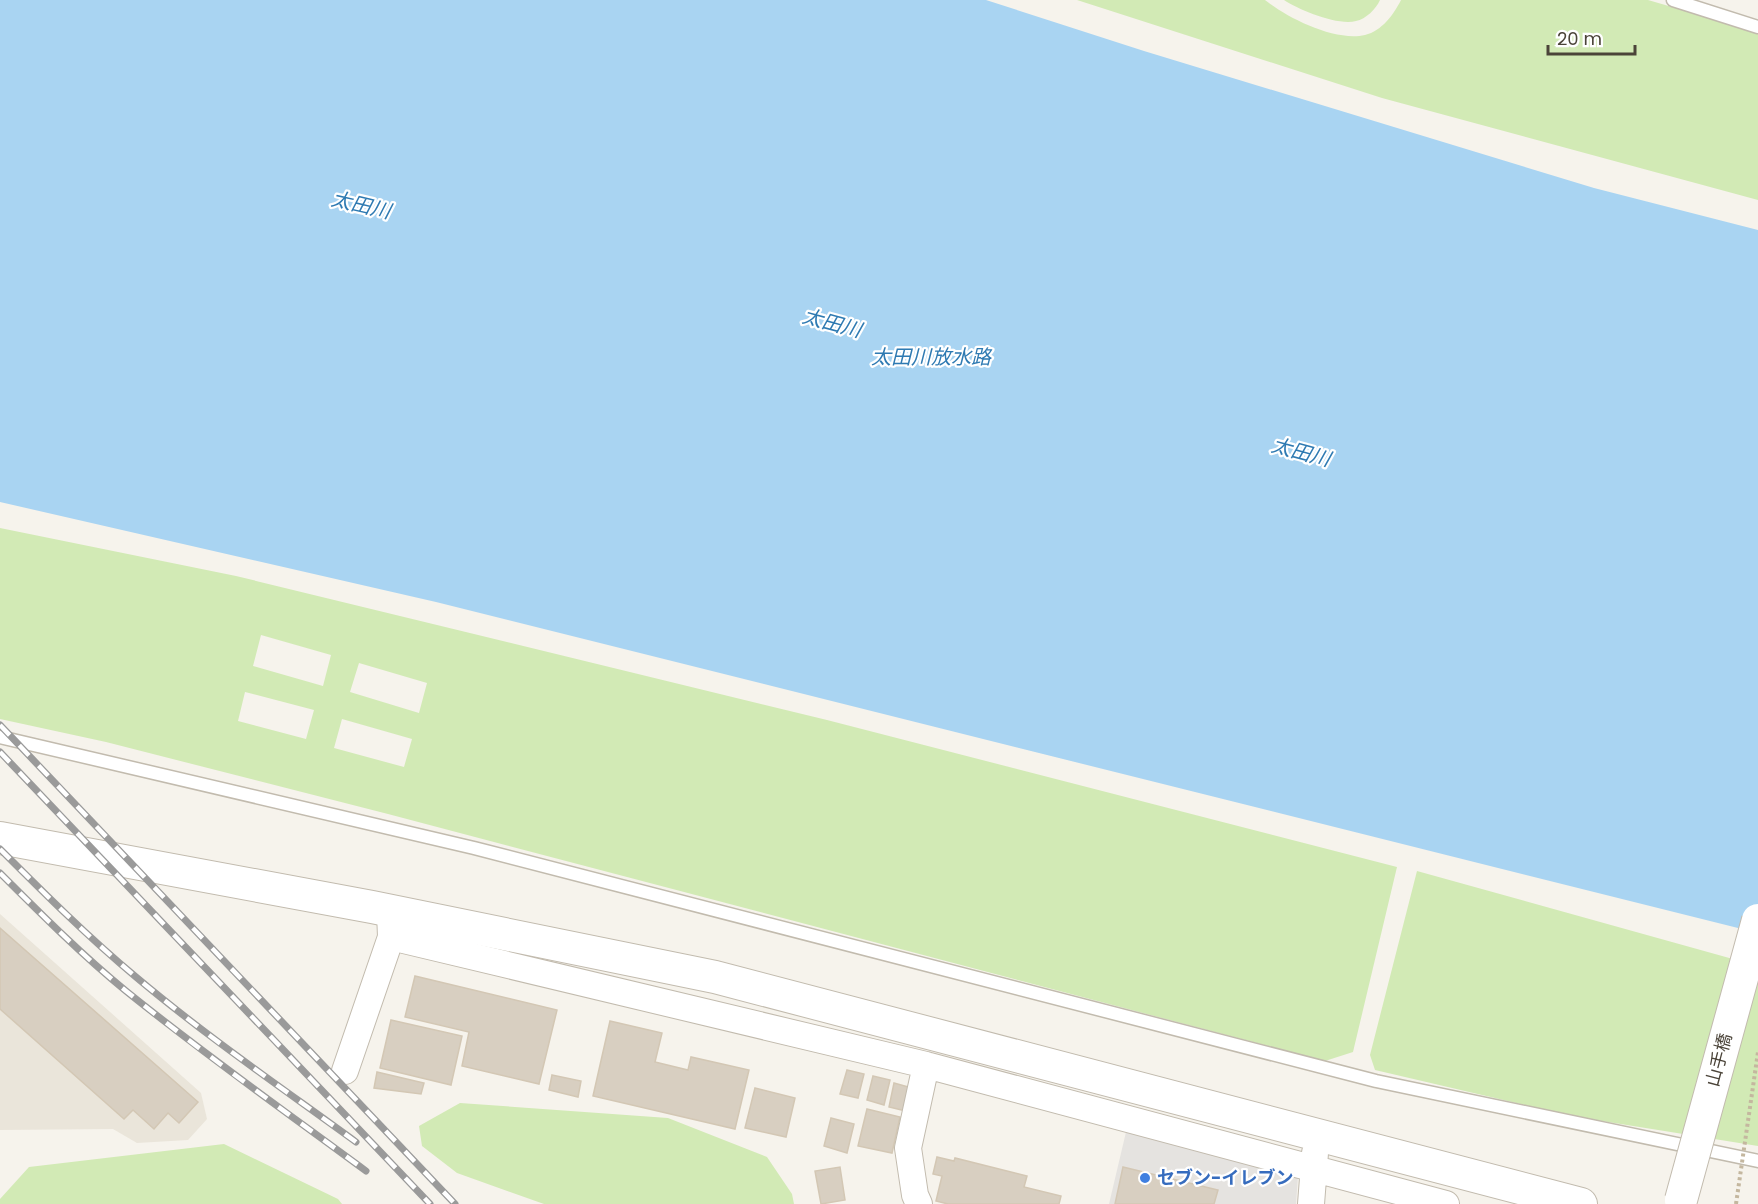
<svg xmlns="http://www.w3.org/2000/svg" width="1758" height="1204" viewBox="0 0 1758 1204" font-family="Poppins,'Noto Sans JP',sans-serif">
<rect width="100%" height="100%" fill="#f6f3ec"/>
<path fill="#eae5da" d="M0 914 201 1093 207 1119 188 1140 137 1143 113 1129 0 1130Z"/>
<path fill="#d2eab5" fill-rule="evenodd" d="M1077 0H1265C1287 18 1335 42 1365 35 1382 31 1394 14 1401 0H1648L1758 32V200L1382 98Z
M1284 0H1380C1376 9 1366 19 1356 21 1338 26 1299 10 1284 0Z
M0 528 236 576 827 720 1397 867 1353 1052 1325 1061 388 814 106 742 0 719ZM261 635 331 655 323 686 253 666ZM359 663 427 683 419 713 350 692ZM245 692 314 710 306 739 238 721ZM342 719 412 739 404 767 334 748Z
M1417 871 1758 966V1146L1577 1117 1375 1070 1370 1055Z
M460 1103 668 1118 767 1157 792 1194 794 1204H544L457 1173 422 1146 419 1126Z
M224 1144 338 1199 342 1204H0V1199L29 1167Z"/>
<path fill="#e5e3e0" d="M1126 1132 1298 1176 1296 1204H1214L1217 1190 1123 1167 1115 1204H1109Z"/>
<path fill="#a9d4f2" d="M0 0H986L1144 51 1594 188 1758 230V933L436 602 0 502Z"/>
<path fill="#d8cfc1" stroke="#d3c7b4" stroke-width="1.5" d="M0 928 198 1102 179 1123 168 1113 154 1129 133 1110 124 1119 0 1009Z
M415 976 557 1010 539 1084 462 1066 469 1032 405 1017Z
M391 1020 462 1036 451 1085 380 1068Z
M610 1021 662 1033 655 1062 688 1070 691 1057 749 1070 735 1129 593 1096Z
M847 1070 864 1074 858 1098 840 1094Z
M377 1072 424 1083 421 1094 374 1088Z
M552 1075 581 1081 578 1097 549 1090Z
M873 1076 890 1080 884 1105 867 1100Z
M894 1083 912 1088 906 1111 889 1107Z
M755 1088 795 1098 786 1137 745 1128Z
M867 1109 900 1117 892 1153 858 1146Z
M831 1118 854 1124 847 1153 824 1146Z
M937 1157 954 1161 955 1158 1027 1176 1024 1187 1061 1196 1059 1204H948L936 1201 942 1176 933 1174Z
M840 1167 845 1200 821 1204 815 1171Z
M1123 1167 1218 1190 1214 1204H1115Z"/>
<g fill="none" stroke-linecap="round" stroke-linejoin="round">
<defs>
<path id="service" d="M1673 0 1758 27
M0 737 474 848 1376 1081 1758 1161"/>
<path id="minor" d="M390 912 391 937 926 1065 1446 1204
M345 1071 391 937
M919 1204 915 1195 908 1148 926 1065
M1311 1204 1315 1153"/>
<path id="tertiary" d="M0 838 372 907 715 977 1581 1204"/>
</defs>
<use href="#service" stroke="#c2bbae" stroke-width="15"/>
<use href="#minor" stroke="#c2bbae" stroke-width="28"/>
<use href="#tertiary" stroke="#c2bbae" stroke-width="34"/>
<use href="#service" stroke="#fff" stroke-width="12"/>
<use href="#minor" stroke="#fff" stroke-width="26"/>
<use href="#tertiary" stroke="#fff" stroke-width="32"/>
<defs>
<path id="rail" d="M0 725 455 1204
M0 752 430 1204
M0 849C44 893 88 937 136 977 206 1036 282 1088 356 1142
M0 873C41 914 82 955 126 991 204 1054 286 1112 366 1171"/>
</defs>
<use href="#rail" stroke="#9a9a9a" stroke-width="7"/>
<use href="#rail" stroke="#fff" stroke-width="4.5" stroke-dasharray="14" stroke-linecap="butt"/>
<defs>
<path id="tertiary-bridge" d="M1681 1200 1758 920"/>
</defs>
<use href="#tertiary-bridge" stroke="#c2bbae" stroke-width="34" stroke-linecap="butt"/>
<path stroke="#c4b79f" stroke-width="4" stroke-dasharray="3 3" stroke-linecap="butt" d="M1736 1204 1758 1052"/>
<use href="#tertiary-bridge" stroke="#fff" stroke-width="32"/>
</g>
<circle fill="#3f7fe0" stroke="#fff" stroke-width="2" cx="1145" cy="1178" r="6"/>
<g text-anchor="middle" stroke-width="4.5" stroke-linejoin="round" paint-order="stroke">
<g font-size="18" fill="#4b4439" stroke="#fff">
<text transform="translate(1719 1060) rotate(-75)" y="6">山手橋</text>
</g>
<g font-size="18" font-weight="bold" fill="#366cbe" stroke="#fff" text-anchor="start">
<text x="1157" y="1184">セブン-イレブン</text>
</g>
<g font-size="20" font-style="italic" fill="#2e7ab2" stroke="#fff">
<text transform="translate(361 205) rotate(13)" y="7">太田川</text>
<text transform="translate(832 323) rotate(15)" y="7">太田川</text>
<text x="931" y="364">太田川放水路</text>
<text transform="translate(1301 452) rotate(15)" y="7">太田川</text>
</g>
</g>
<path d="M1548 45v9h87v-9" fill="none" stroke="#4b4439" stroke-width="3"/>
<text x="1557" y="45" font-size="18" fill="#4b4439" stroke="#ffffff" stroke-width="4.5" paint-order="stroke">20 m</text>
</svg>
